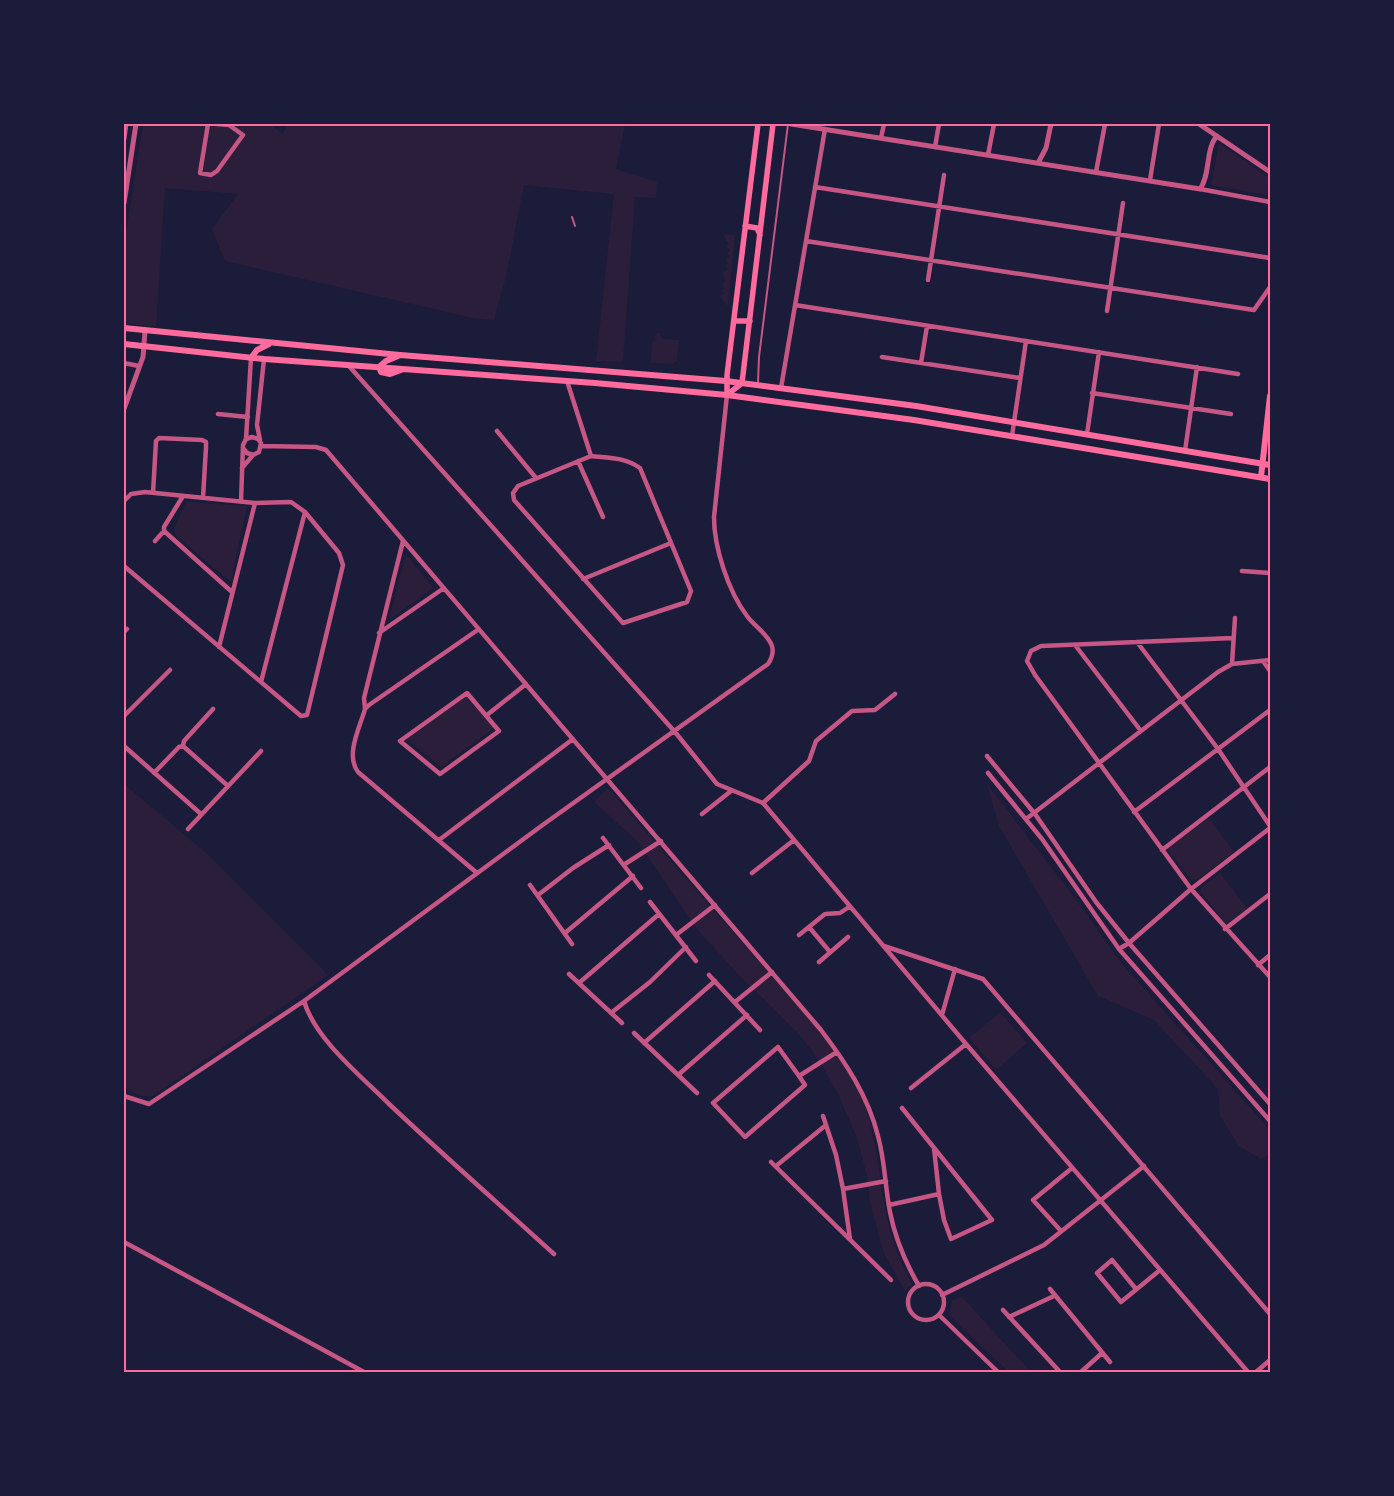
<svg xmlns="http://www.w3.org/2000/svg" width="1394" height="1496" viewBox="0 0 1394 1496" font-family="'Alegreya Sans',sans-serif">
<rect width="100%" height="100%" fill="#1b1b3a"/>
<path fill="#2a1e3b" d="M143 124H271L282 134 289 124H625L616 169 657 182 656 198 635 197 623 362 596 361 614 194 524 185 506 277 494 320 473 318 225 261 212 229 238 194 165 188 156 327 124 323V246Z
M1219 143 1270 178V196L1211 185Z
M725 234 735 235 728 306 720 297 724 293 722 291 724 288 722 284 725 282 723 272 728 269 725 265 728 263 726 259 730 256 727 253 730 250 726 246 729 244 724 237Z
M656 333H660L661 339 679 340 677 360 673 364 651 363 652 341H655Z
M186 502 247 506 231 582 175 535 174 528Z
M406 554 433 588 389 620Z
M467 695 494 728 441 767 407 739Z
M124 784 205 852 328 975 153 1096H141L124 1087Z
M987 784 1071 893 1122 964 1270 1130V1153L1261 1159 1239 1146 1220 1116 1218 1089 1154 1020 1098 996 999 826Z
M608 788C661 849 713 910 766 970 799 1008 839 1047 860 1093 878 1135 878 1178 888 1222 892 1244 903 1264 912 1285L904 1290 883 1251 870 1202 867 1176 857 1138 838 1094 818 1059 798 1033 739 975 696 928 637 841 594 802Z
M1209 818 1234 852 1197 880 1190 879 1167 849Z
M1220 873 1247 908 1227 925 1201 893V888Z
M1000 1012 1027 1043 996 1070 969 1038Z
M962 1297 1031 1372H1009L949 1315 952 1300Z"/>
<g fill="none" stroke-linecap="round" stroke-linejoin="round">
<path stroke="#c65784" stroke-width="2" d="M572 217 575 226
M758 382 759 357 788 124"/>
<path stroke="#c65784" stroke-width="4.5" d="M208 124 200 173 211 175 217 171 243 135 229 125 217 124
M881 138 884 124
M935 147 939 124
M988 155 994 124
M1096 172 1105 124
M1150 180 1159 124
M815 187 1270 258
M1200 189 1270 202
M806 241 1254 310 1270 287
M928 280 944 175
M795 305 1238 374
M1107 311 1123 203
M882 357 1020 378
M124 363 139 366
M921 363 927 326
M348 365 675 732 717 784 763 803 966 1044 1248 1372
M567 381 591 456
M781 388 825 129
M1092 393 1231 414
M218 414 248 417
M497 431 536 478
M1087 434 1099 352
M1012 436 1026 341
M246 439 251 358
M260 440 257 425 264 359
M262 446 316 447 326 450 821 1030C846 1063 868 1096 878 1136 885 1161 885 1187 890 1212 895 1238 905 1262 919 1286
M1185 451 1197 367
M591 456C608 458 625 457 640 468L691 591 687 602 623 623 514 500 513 493 518 486Z
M578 461 603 517
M242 468 253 455
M153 493 156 441 159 438 202 440 206 442V447L203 498
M183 496 164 527V531L232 592
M124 501 131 494 145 492 255 503 291 502 305 512 339 553 343 565 307 715 301 716 124 566
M241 502 243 445 246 439 252 437 258 439 261 443 259 452 253 455 247 453 243 448
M155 541 164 531
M1242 571 1270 573
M583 579 671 543
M124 632 127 629
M379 633 444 588
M1233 638 1041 646 1031 651 1027 661 1035 675 1191 889 1270 977
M1137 642 1218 749 1270 826
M1075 645 1141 731
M219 647 255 503
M1263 661 1270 671
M1232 664 1235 618
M261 682 305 512
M467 693 499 731 440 774 400 741Z
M213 709 184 741 183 746 228 786
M365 709 364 698 403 541
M487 715 526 684
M124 716 170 670
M124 746 201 814
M987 756 1035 814 1096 902 1129 943 1270 1104
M154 773 179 747 183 746
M988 773 1042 839 1119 949 1270 1121
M763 803 809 761 816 741 852 711 875 710 895 694
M1134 812 1270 710
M702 814 731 791
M1026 819 1218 672 1232 664 1270 660
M188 829 261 751
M603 838 641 888
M439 840 573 739
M1162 850 1270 767
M625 864 661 841
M477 873 358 772C345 755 360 727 365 709L369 705 479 629
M752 873 794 840
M530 885 572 944
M538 895 573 868 609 845
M650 902 696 961
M809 927 830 952
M1225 929 1270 894
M565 933 633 876
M676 935 715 905
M799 935 825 914 840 913 849 907
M884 946 983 979 1270 1314
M1119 949 1129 943 1191 889 1270 828
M819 962 848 937
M1258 965 1270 955
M569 974 622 1023
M709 975 760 1030
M579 983 659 914
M304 1001C315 1039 361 1076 388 1103 442 1154 499 1204 554 1254
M735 1002 772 972
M611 1013 650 982 686 947
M942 1015 955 969
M634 1033 697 1093
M644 1043 715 981
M678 1075 747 1015
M799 1076 805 1085 745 1137 713 1103 778 1047 799 1076 837 1052
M911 1088 966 1044
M124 1096 149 1104 304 1001 544 824 768 664C772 658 774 653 772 646 768 634 754 626 747 616 728 591 714 547 714 517L727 395
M823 1116 836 1155 843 1189 886 1181
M934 1148 939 1194
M771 1162 891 1280
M776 1166 826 1125
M843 1189 850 1239
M889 1205 939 1194 944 1220 951 1239 992 1220 902 1108
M1061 1231 1033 1200 1072 1168
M124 1242 364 1372
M908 1302a18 18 0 1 1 36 0a18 18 0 1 1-36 0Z
M1050 1289 1110 1362
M1136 1289 1112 1260 1097 1273 1121 1302 1160 1270
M942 1295 1044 1245 1144 1166
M1003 1310 1060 1372
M939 1315 998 1372
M1009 1317 1054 1296
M1081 1372 1102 1353
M1256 1372 1270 1360"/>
<path stroke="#c65784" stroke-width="5" d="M791 124 1200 189C1211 174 1205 149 1217 136
M1199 124 1270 172
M124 139 126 124
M1038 163 1046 148 1051 124
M124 203 136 124
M124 409 143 357 145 331"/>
<path stroke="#ff6b9d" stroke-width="5.5" d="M745 226 757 228 760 235
M734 321H750
M727 395 742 383 773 124
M727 395V375L758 124"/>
<path stroke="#ff6b9d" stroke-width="6" d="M124 328 400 355 726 381 916 406 1270 465
M124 344 264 359 595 383 727 395 914 420 1270 479
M251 358 257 350 269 344
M379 367 381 372 390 374 401 370
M379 367 386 361 398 356
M1261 477 1270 396"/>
</g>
<rect width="1394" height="1496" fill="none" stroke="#1b1b3a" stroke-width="250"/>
<rect x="125" y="125" width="1144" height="1246" fill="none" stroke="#ff6b9d" stroke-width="2"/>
</svg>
